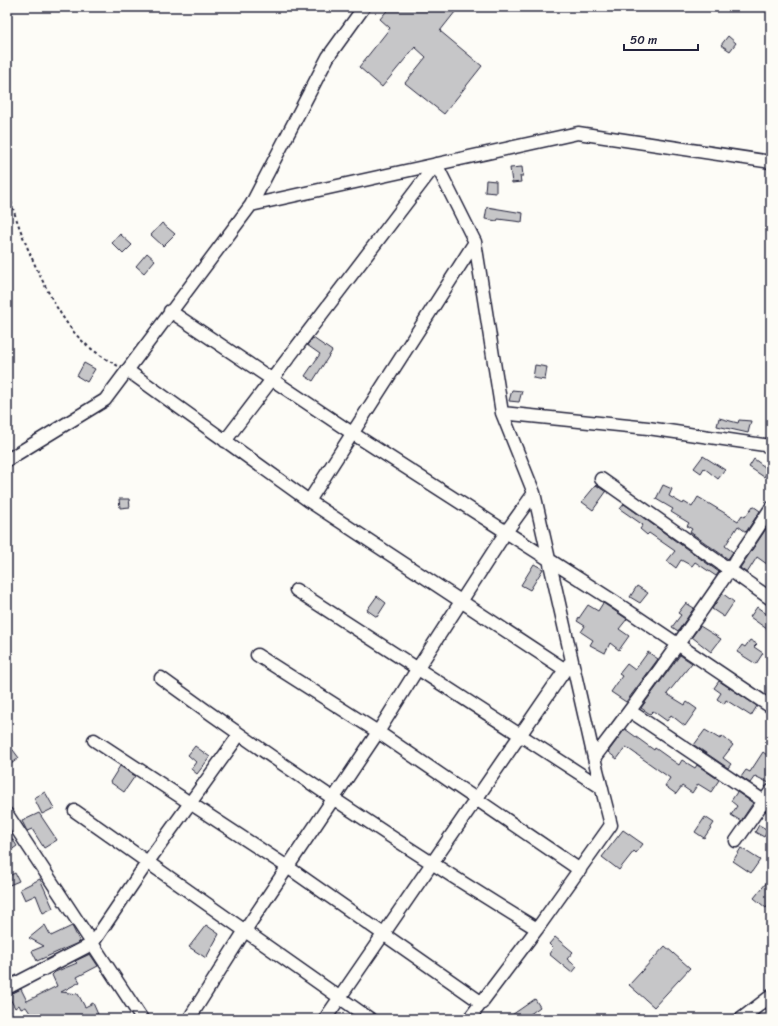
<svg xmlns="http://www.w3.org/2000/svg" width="778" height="1026" viewBox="0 0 778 1026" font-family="Sriracha,sans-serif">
<rect width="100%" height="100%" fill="#fdfcf7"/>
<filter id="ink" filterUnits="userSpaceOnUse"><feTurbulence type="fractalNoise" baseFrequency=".025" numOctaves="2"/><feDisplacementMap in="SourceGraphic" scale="8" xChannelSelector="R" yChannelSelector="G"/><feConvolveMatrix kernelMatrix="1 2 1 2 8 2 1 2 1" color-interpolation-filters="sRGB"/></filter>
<g filter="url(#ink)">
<path fill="#c6c6c8" stroke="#22223b" d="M390 7H459L440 31 482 66 444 114 405 83 426 57 415 47 382 87 359 67 390 28 380 19Z
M728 36 736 43 730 51 721 45Z
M522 167 523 176H520L521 182 512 183 510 168Z
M486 180 496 181V193L485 192Z
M487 207 523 213 522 222 498 219 497 221 485 219Z
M162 223 175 234 163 246 151 235Z
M120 234 132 245 123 254 112 243Z
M147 253 155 260 144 273 136 266Z
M313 338 332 351 313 381 305 376 320 354 307 345Z
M84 363 95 369 87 382 77 376Z
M535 365 547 367 545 380 533 378Z
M512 390 522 391 519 402 509 401Z
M719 418 738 423 739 420 751 421 748 433 717 426Z
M703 456 725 470 718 479 704 468 701 473 694 468Z
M754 459 769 470 764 477 749 467Z
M596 485 606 492 593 510 582 502Z
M663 485 672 489 669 496 683 504 684 502 692 507 698 497 738 521 742 515 745 517 753 506 760 511 746 532 738 526 725 546 733 552 728 559 690 532 692 529 687 526 689 523 671 512 673 509 656 499Z
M119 499H129L130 507 120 508Z
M624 504 719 572 716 576 695 562 692 566 681 560 676 568 667 561 675 551 649 533 647 535 640 529 643 525 620 509Z
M770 523 771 543 767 550 771 552V567L757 557 747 573 740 568Z
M534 564 543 569 530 590 521 585Z
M637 586 648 593 640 603 630 597Z
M722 593 734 602 724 617 712 609Z
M377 596 386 603 377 617 367 610Z
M603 603 627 619 619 629 629 636 619 650 610 643 605 653 590 645 593 640 581 632 585 626 577 621 588 605 598 611Z
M686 603 694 608 678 631 672 627 681 615 678 613Z
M757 607 771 617V632L750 617Z
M700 626 721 639 711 652 692 637Z
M750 640 757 644 754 647 763 653 756 664 737 652 742 645 745 647Z
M648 652 658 659 626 702 611 692 622 676 619 674 627 664 635 670Z
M680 655 692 663 667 694 685 705 687 702 697 709 685 726 671 715 667 721 653 711 650 714 641 708Z
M719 681 757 706 751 716 726 700 724 704 717 699 721 693 714 688Z
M625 729 654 750 655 748 679 765 682 760 695 768 697 765 719 780 711 792 698 784 692 793 682 786 676 794 665 786 670 778 626 747 617 759 608 752Z
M705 730 720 739 722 736 733 745 723 758 731 764 728 768 694 745Z
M7 742 19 758 7 767Z
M195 746 210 757 197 774 191 769 196 762 188 755Z
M763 752 771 758V784L755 776 750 783 741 777 746 770 750 772Z
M120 766 135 776 124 792 110 782Z
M45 792 54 808 42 814 34 798Z
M737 792 753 803 741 821 731 815 737 806 731 801Z
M39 813 57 840 44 848 32 829 27 831 22 821Z
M705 817 714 823 704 838 695 832Z
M759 825 768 830 764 837 755 832Z
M623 830 643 844 636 853 634 851 619 870 602 857Z
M7 831 17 846 7 853Z
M741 848 760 860 751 873 733 861Z
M15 873 19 881 7 886V877Z
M771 877V902L766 908 754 898Z
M40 879 53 908 43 913 36 895 25 900 20 889Z
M45 925 51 936 72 926 80 942 37 961 32 951 44 946 29 938Z
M206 925 219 934 206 958 189 947Z
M555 937 573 952 567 959 577 967 572 973 549 954 553 948 549 944Z
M665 946 690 968 654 1007 629 985Z
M90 954 98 966 77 977 80 982 61 992 78 994 85 1007 93 1003 100 1019H51L48 1015 40 1018 37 1013 32 1016 26 1007 21 1009 19 1005 15 1008 8 995 21 989 27 1001 57 986 52 975 55 972 77 963 75 961Z
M535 999 540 1007 529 1015 532 1019H506Z"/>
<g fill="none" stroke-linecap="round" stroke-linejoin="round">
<defs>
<path id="minor" d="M251 205 578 133 771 162
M170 311 352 433 615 602 771 707
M127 370 309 501 564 669
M502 413 648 428 771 446
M225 441 436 164 475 242 502 413 534 493 594 758 611 825 537 929 469 1019
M7 460 105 400 251 205 328 57 364 7
M601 479 771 599
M309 501 475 242
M296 590 602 788
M257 655 378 732 580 870
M161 678C283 767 408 850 537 929
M630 711 771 806
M94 740 289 868 482 1003
M594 758C656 677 715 593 771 508
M75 811 370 1019
M7 814 142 1019
M736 841 771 791
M7 988 92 944 147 863 239 735
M7 1018 8 1019
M189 1019 244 932 378 732 418 668 506 532 534 493
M325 1019 569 664
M741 1019 771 996"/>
</defs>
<use href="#minor" stroke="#22223b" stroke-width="15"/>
<path stroke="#22223b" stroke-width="2" stroke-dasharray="3 3" stroke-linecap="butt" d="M10 172C9 183 9 194 12 205 22 240 50 303 73 331 85 346 102 357 118 366"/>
<use href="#minor" stroke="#fdfcf7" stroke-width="12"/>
</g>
</g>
<rect width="778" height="1026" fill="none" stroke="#fdfcf7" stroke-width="24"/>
<rect x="12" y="12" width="754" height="1002" fill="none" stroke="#22223b" stroke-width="1.5" filter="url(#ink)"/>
<path d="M624 44v6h74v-6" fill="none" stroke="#22223b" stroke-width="2"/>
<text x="630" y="44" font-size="12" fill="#22223b" stroke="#fdfcf7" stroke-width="3" paint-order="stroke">50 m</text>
</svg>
